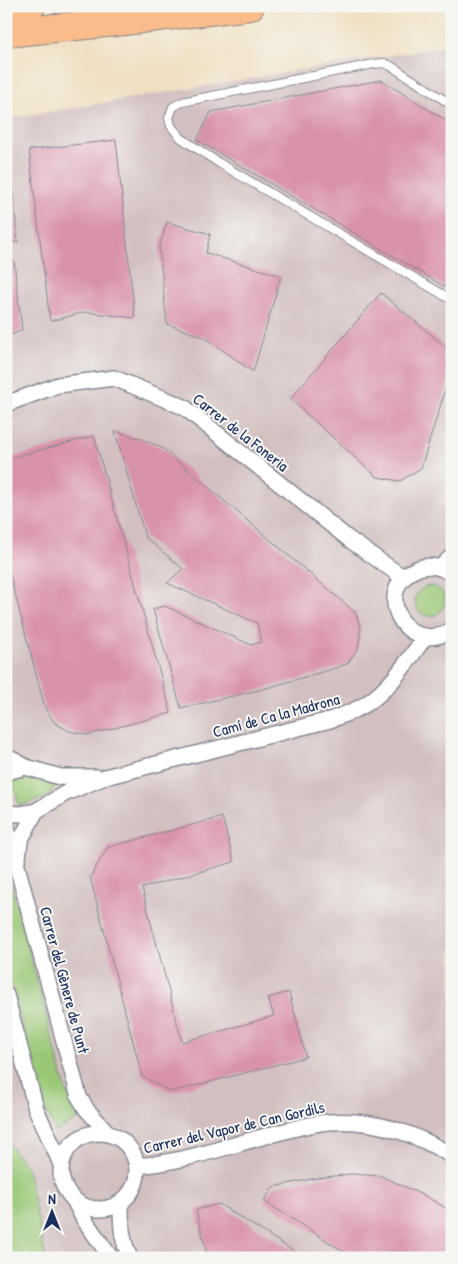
<svg xmlns="http://www.w3.org/2000/svg" width="458" height="1264" viewBox="0 0 458 1264" font-family="'Patrick Hand',sans-serif">
<rect width="100%" height="100%" fill="#f6f6f2"/>
<filter id="ink" filterUnits="userSpaceOnUse"><feTurbulence type="fractalNoise" baseFrequency=".02" numOctaves="2"/><feDisplacementMap in="SourceGraphic" scale="10" xChannelSelector="R" yChannelSelector="G"/><feConvolveMatrix kernelMatrix="1 2 1 2 8 2 1 2 1" color-interpolation-filters="sRGB"/></filter>
<filter id="wash" filterUnits="userSpaceOnUse"><feTurbulence type="fractalNoise" baseFrequency=".0096" numOctaves="4" result="noise"/><feDisplacementMap in="SourceGraphic" scale="20" xChannelSelector="R" yChannelSelector="G"/><feGaussianBlur stdDeviation="1.12" result="paint"/><feColorMatrix in="noise" values="0 0 0 0 0 0 0 0 0 0 0 0 0 0 0 0 0 1.4 0 .05"/><feComposite in="paint" operator="in"/></filter>
<g filter="url(#wash)">
<rect width="100%" height="100%" fill="#f0e0c2"/>
<path fill="#d2bfc0" d="M452 45V1258H46L27 1168 6 1140V119Z"/>
<path fill="#99c775" stroke="#5a7b6a" d="M415 601a15 15 0 1 1 30 0a15 15 0 1 1-30 0Z
M40 775 57 784 47 797 19 806 13 782Z
M6 865 66 1090 80 1118 55 1132 41 1098 6 964Z
M6 1140 27 1168 46 1258H6Z"/>
<g id="blocks">
<path fill="#d992ab" d="M381 80 452 124V291L197 140 211 112Z
M116 140 135 318 86 312 50 321 29 150Z
M6 145H8L18 242H6Z
M167 222 210 234 206 253 281 276 253 372 206 338 167 324 159 248Z
M14 261 22 330 6 337V262Z
M381 293 452 352V368L421 468 400 481 377 477 290 399Z
M115 431 142 439 162 448 355 612 361 628 358 649 347 664 329 670 263 689 181 708 153 609 165 606 251 645 261 642 257 623 167 583 183 569 145 537Z
M94 436 171 713 88 735 69 731 55 723 45 708 6 560V459Z
M222 817 234 862 142 888 182 1042 274 1016 268 998 289 992 306 1057 171 1092 142 1076 90 877 108 847Z
M351 1174 381 1176 427 1197 452 1212V1258H354L264 1201 273 1187 311 1179Z
M219 1204 305 1258H208L196 1210Z"/>
</g>
</g>
<g filter="url(#ink)">
<use href="#blocks" fill-opacity="0" stroke="#868890" stroke-width="1"/>
<g fill="none" stroke-linecap="round" stroke-linejoin="round">
<defs>
<path id="service" d="M452 105 391 66 384 63 374 64 182 102 173 107 169 118 171 126 181 138 219 163 452 300"/>
<path id="minor" d="M6 404 58 385 114 378 184 407 350 540 404 578
M440 568 452 556
M452 574C443 567 430 564 419 568 370 585 403 659 452 630
M6 756 26 767 60 777H96
M6 772 26 767
M6 813 20 814 36 811 66 793 105 777 330 720C343 715 355 711 366 704 391 688 408 660 425 637
M6 825 79 1097 87 1110 109 1134
M18 858 20 841 36 811
M6 995 36 1109 61 1164
M61 1171a38 38 0 1 1 76 0a38 38 0 1 1-76 0Z
M137 1166C186 1162 233 1144 281 1132 297 1128 313 1123 329 1122 373 1119 415 1133 452 1156
M74 1200 83 1218 111 1258
M121 1202C121 1223 121 1238 130 1258"/>
<path id="motorway" d="M6 10 31 6
M6 33 116 22 250 6"/>
</defs>
<use href="#service" stroke="#868890" stroke-width="10"/>
<use href="#minor" stroke="#868890" stroke-width="18"/>
<use href="#motorway" stroke="#868890" stroke-width="30"/>
<use href="#service" stroke="#fff" stroke-width="8"/>
<use href="#minor" stroke="#fff" stroke-width="15"/>
<use href="#motorway" stroke="#f9bc8a" stroke-width="28"/>
</g>
</g>
<g text-anchor="middle" stroke-width="4" stroke-linejoin="round" paint-order="stroke">
<g font-size="16" fill="#1b2f5e" stroke="#f6f6f2">
<text transform="translate(241 432) rotate(38)" y="6">Carrer de la Foneria</text>
<text transform="translate(276 715) rotate(-15)" y="6">Camí de Ca la Madrona</text>
<text transform="translate(65 980) rotate(75)" y="6">Carrer del Gènere de Punt</text>
<text transform="translate(234 1127) rotate(-13)" y="6">Carrer del Vapor de Can Gordils</text>
</g>
</g>
<rect width="458" height="1264" fill="none" stroke="#f6f6f2" stroke-width="25"/>
<g transform="translate(52 1212)" stroke="#f6f6f2" stroke-width="4" paint-order="stroke">
<path d="M0-4L9 19L0 12L-9 19Z" fill="#1b2f5e"/>
<text y="-8" font-size="14" font-weight="bold" text-anchor="middle" fill="#1b2f5e">N</text>
</g>
</svg>
